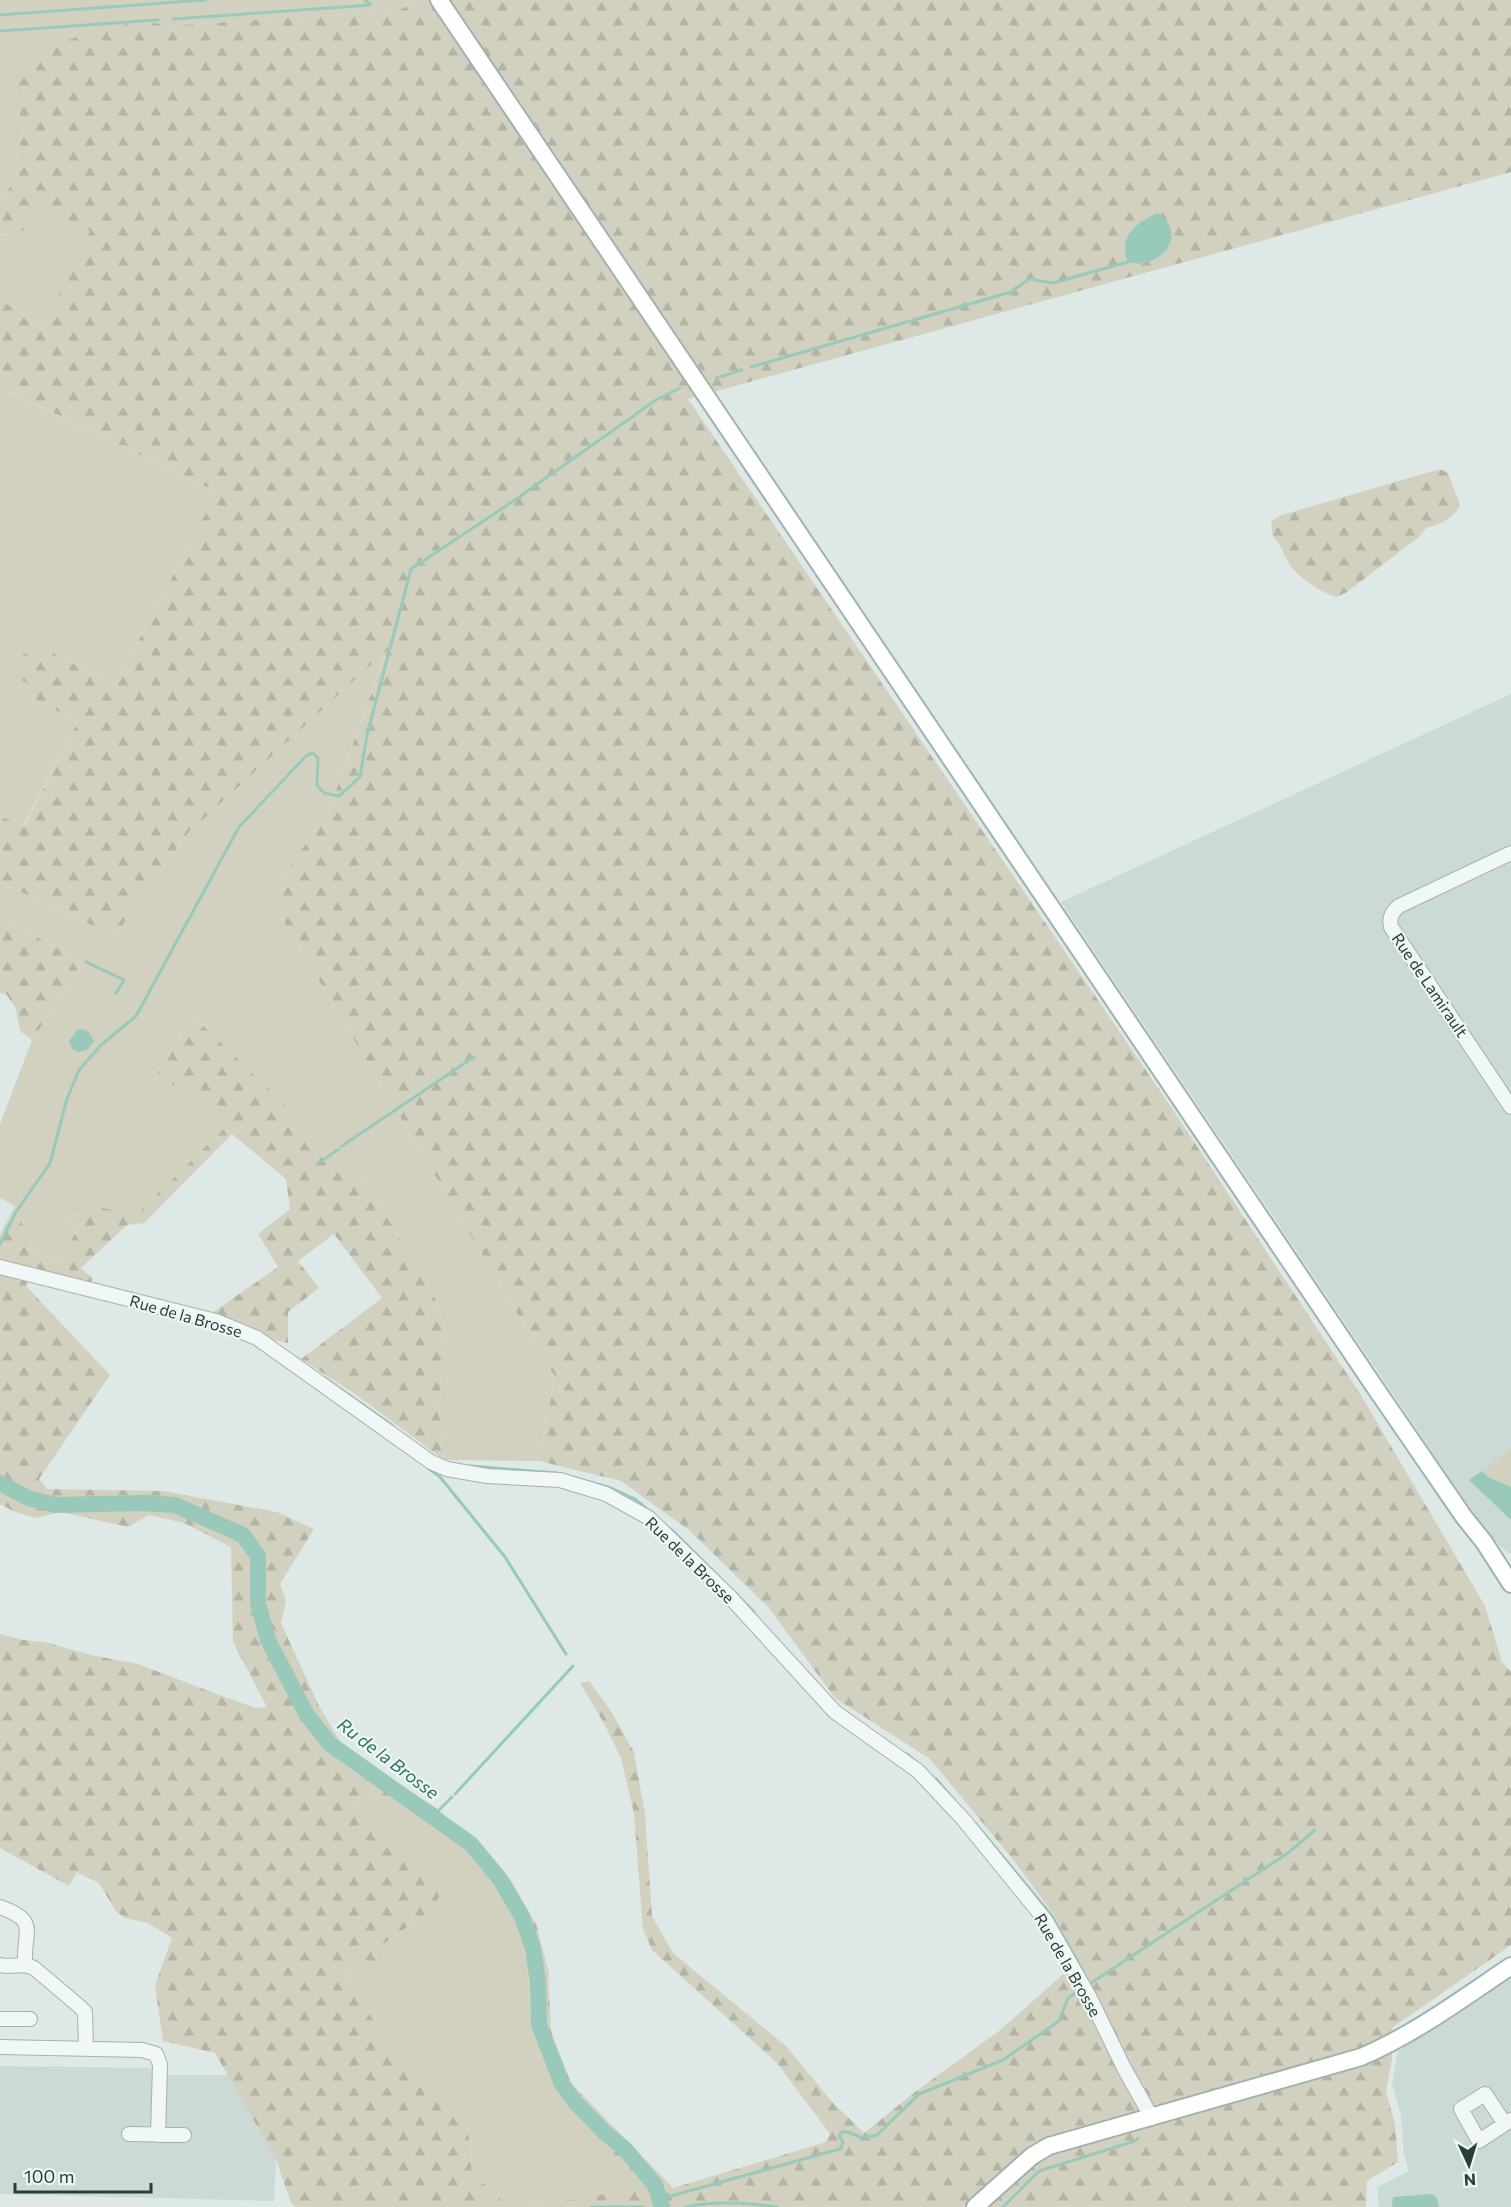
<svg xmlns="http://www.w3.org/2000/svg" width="1511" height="2207" viewBox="0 0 1511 2207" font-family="Commissioner,sans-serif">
<defs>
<pattern id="forest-firs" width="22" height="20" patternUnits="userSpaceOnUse" patternTransform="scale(1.5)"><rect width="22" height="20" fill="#d2d1bf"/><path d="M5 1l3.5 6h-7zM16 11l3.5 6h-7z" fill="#b4b4a5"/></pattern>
</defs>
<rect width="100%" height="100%" fill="#dee8e6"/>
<path fill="#ccdad7" d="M1511 694V1554L1502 1548 1487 1532 1451 1480 1061 902Z
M1511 1978V2207H1379L1377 2187 1409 2171 1404 2154 1401 2116 1392 2083 1398 2051Z
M0 2066 152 2068 153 2075H228L276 2159 274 2201 0 2194Z"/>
<path fill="#d2d1bf" d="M0 0H420L397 11 182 25 137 22 16 92 22 128 16 179 0 201Z
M41 204 91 231 43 329 0 299V236L23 231Z
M7 391 217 492 115 685 51 652 45 663 24 653 33 686 28 696 78 722 23 826 0 816V404Z
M387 649 329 810 269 897 555 1377 539 1461 444 1460 439 1411 445 1332 437 1302 428 1285 367 1184 193 1016 157 1072 227 1127 136 1215 66 1223 79 1227 59 1261 34 1252 15 1206 0 1198V1124L32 1040 78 970 67 953 0 918V882L115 936 188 833Z
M1511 1448V1487L1488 1477 1482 1471Z
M392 1796 465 1846 496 1882 518 1927 527 1961 532 2030 556 2091 644 2187 529 2207H508L472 2172 468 2129 411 2080 344 1974 356 1962 385 1963 381 1946 437 1905 380 1823 356 1802 365 1797Z"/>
<path fill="url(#forest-firs)" d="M420 0H1511V172L688 399 1175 1113 1359 1392 1485 1606 1502 1662 1511 1672V1945L1392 2028V2059L1386 2091 1395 2124 1398 2162 1367 2181 1366 2207H529L643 2187 556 2091 532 2030 527 1961 518 1927 496 1882 465 1846 392 1796 365 1797 356 1802 380 1823 419 1864 439 1895 437 1905 381 1946 385 1963 379 1969 356 1962 344 1974 411 2079 442 2085 468 2129 472 2172 508 2207H296L291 2203 276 2159 215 2053 163 2041 155 1985 172 1938 148 1923 125 1918 116 1911 99 1883 77 1872 69 1886 0 1848V1634L23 1640 45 1642 91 1655 138 1664 222 1696 256 1708 267 1707 233 1642 231 1547 184 1523 149 1515 128 1527 61 1512 35 1518 13 1511 0 1504V1235L15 1206 34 1252 59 1261 79 1227 65 1222 82 1204 136 1215 226 1127 157 1072 193 1016 367 1184 428 1285 437 1302 445 1332 439 1411 444 1460 355 1394 301 1359 382 1298 334 1234 298 1261 319 1288 288 1312V1343L195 1325 278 1267 258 1234 290 1209 286 1179 232 1134 144 1223 127 1225 81 1268 93 1278 86 1297 33 1266 26 1286 110 1375 39 1479 47 1489 163 1491 277 1512 314 1529 280 1584 286 1600 281 1623 319 1706 339 1740 371 1766 432 1805 483 1849 512 1882 536 1924 548 1969 551 2031 571 2083 673 2188 826 2142 830 2134 777 2063 652 1950 643 1929 634 1813 621 1758 605 1725 580 1683 589 1681 609 1708 634 1752 645 1814 652 1916 673 1953 787 2047 832 2102 864 2133 915 2092 999 2031 1078 1961 1054 1915 1015 1862 930 1759 835 1698 769 1608 689 1530 621 1481 539 1461 555 1377 269 897 329 810 387 650 188 833 115 936 0 882V816L24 826 78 722 28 696 32 686 12 675 24 653 45 663 51 652 115 685 217 492 8 391 0 404V299L43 329 90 231 41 205 23 231 0 236V201L16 179 22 128 16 92 23 70 36 52 87 33 137 22 182 25 397 11Z
M1440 469 1448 473 1460 505C1454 519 1440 524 1426 528L1419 537 1347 592 1337 597C1323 594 1298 577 1290 565 1283 555 1282 545 1273 537L1271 521 1282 515Z
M0 918 67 953 78 970 32 1040 20 1031 16 1009 6 994 0 993Z"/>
<path fill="#98c9bb" d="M1158 213C1190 235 1159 271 1128 262 1117 238 1137 221 1158 213Z
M83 1029 89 1032 94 1041 87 1050 78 1052 73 1050 69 1041 77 1030Z
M1482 1471 1488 1477 1511 1487V1520L1469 1480Z
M1432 2194 1437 2198 1439 2207H1392L1393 2197Z"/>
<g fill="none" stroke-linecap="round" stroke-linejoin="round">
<path stroke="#98c9bb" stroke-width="3" d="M0 15 205 0
M173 19 371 5 365 0
M0 31 158 20
M751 367 1011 292 1029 279 1053 283 1128 262
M716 378 742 370
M86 962 124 980 116 993
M342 1146 474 1057
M317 1164 339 1149
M0 1244 16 1212 50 1163 67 1099 79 1070 101 1045 136 1016 239 827 306 756 313 753 318 758 317 785 324 793 339 796 360 777 367 735 411 569 512 502 656 400 680 388
M325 1378 393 1426
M470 1466 556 1473
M428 1468 440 1477 505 1557 566 1654
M571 1477 611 1488 635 1499 676 1534 754 1612
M907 1754 915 1761
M936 1779 954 1800
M455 1794 573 1666
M431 1818 452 1797
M975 1823 1052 1916 1083 1971
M1088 1985 1288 1853 1315 1830
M660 2199 840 2149 843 2143 839 2135 842 2132H848L862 2138 877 2135 919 2094 1003 2060 1059 2021 1068 1998 1077 1992
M591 2207H643
M686 2207C715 2200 748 2203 777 2207
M1003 2207 1039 2171 1135 2141 1138 2138"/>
<path stroke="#98c9bb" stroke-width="16" d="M0 1483 28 1498 55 1505 142 1503 175 1505 243 1535 258 1556V1603L268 1640 307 1715 330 1744 471 1844 500 1879 522 1917 533 1948 538 1982 539 2025 562 2084 574 2101 605 2133 624 2148 655 2185 662 2207"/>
<defs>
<path id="minor" d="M1511 853 1399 906C1392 912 1389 917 1391 927L1511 1107
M0 1267 216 1321 257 1338 431 1462 447 1469 487 1476 560 1480 606 1494 649 1518 730 1597 835 1712 918 1771 963 1819 1046 1921 1090 1998 1124 2068 1152 2118
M0 1907C40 1921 23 1931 25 1964
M0 1965C14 1968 21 1962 34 1968L79 2006 85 2012 86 2049
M0 2019H30
M0 2047 142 2050 156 2054 160 2065 158 2135
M1505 2124 1485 2094 1461 2109 1479 2141 1511 2120
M129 2134 184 2135"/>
<path id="major" d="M439 0 1374 1386 1464 1517 1484 1542 1511 1584
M975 2207 1032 2156 1049 2146 1361 2057C1415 2034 1463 1998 1511 1966"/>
</defs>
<use href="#minor" stroke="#a3b2af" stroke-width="16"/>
<use href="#major" stroke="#9db4b0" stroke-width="20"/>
<use href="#minor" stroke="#f1f6f6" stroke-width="14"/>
<use href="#major" stroke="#fff" stroke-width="16"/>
</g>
<g text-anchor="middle" stroke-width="4.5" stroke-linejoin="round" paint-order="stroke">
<g font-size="16" fill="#273f3b" stroke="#eef6f4">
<text transform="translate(1430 985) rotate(56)" y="6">Rue de Lamirault</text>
<text transform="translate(186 1316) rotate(16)" y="6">Rue de la Brosse</text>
<text transform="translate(690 1560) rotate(44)" y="6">Rue de la Brosse</text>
<text transform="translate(1068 1965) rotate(60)" y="6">Rue de la Brosse</text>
</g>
<g font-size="18" font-style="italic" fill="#307463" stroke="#eef6f4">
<text transform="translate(388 1759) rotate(37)" y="6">Ru de la Brosse</text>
</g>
</g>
<g transform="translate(1469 2165) rotate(176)" stroke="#eef6f4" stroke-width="4.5" paint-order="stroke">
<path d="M0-4.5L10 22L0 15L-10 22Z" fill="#273f3b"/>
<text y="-9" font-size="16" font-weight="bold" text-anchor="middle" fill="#273f3b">N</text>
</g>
<path d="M15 2183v9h136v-9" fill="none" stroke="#273f3b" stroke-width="3"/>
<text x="24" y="2183" font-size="18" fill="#273f3b" stroke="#eef6f4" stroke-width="4.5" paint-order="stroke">100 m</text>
</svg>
